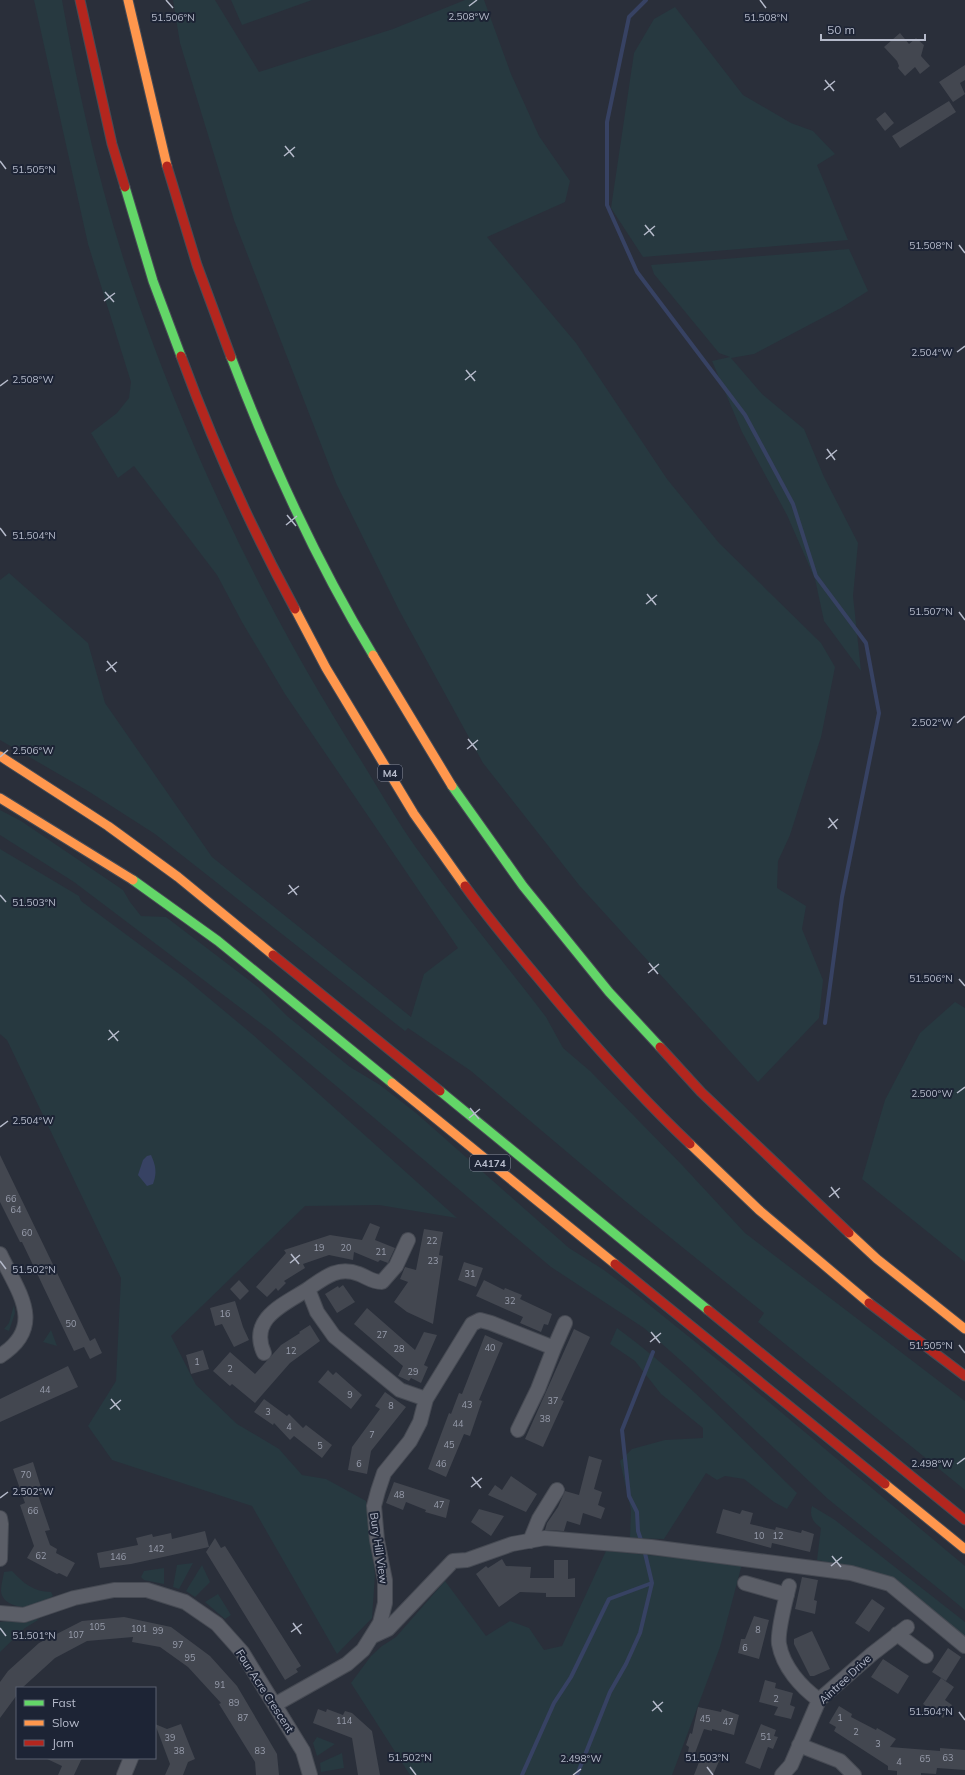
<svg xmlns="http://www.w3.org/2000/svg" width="965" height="1775" viewBox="0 0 965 1775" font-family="Mulish,sans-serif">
<rect width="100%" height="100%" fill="#2a2f3a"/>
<path fill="#273940" d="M34 0H62C78 92 99 184 128 273 185 444 265 610 362 762 380 791 397 821 417 849 458 907 503 961 546 1017L563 1048 590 1071 682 1165 745 1233 965 1401V1490L758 1322 764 1313 625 1201 471 1071 408 1028 405 1031 155 834 88 791 0 740V580L9 573 88 643 105 703 212 857 411 1017 424 974 458 948 285 694 242 622 217 575 134 466 118 478 91 433 117 413 129 398 131 382 88 244Z
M173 0H215L259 72 393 29 465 0H484L511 74 539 136 570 181 565 202 487 237 576 343 667 479 719 543 821 643 835 667 821 737 790 835 778 861 777 888 806 906 802 929 823 980 819 1018 758 1082 579 885 483 763 399 610 336 483 234 220 180 43Z
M231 0H312L242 25Z
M675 7 743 95 791 123 813 131 835 154 817 165 848 240 643 257 611 208 634 53 654 19Z
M849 249 868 291 841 308 754 354 731 358 762 394 804 429 824 477 858 543 853 596 861 671 824 621 815 579 787 515 742 432 712 361 730 357 719 353 654 274 651 265Z
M0 810 21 821 123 890 130 902 141 916 166 917 258 987 287 1016 350 1067 380 1085 416 1113 569 1248 604 1270 632 1291 739 1377 965 1566V1610L828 1499 687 1366 644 1328 551 1267 271 1031 74 882 0 835Z
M0 849 79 896 81 901 186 979 252 1034 457 1218 379 1205 305 1206 171 1336 196 1385 237 1424 279 1449 302 1475 326 1479 366 1501 375 1574 372 1618 337 1654 252 1506 112 1460 88 1426 116 1381 121 1278 7 1040 0 1034Z
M955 1002 965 1008V1262L862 1179 885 1100 920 1033Z
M14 1305 15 1313 9 1331 4 1329 9 1323Z
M617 1328C682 1375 739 1436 797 1493L787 1509 774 1502 744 1479 725 1476 717 1480 706 1473 664 1539 630 1538 631 1510 620 1461 632 1449 665 1440 703 1438V1428L661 1394 635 1361 610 1344Z
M51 1330 57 1346 43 1342Z
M812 1506 835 1520 965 1622V1643L873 1572 817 1560 821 1528C813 1522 809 1516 812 1506Z
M606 1551 742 1564 720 1647 672 1775H410L351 1683 371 1656 382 1646 396 1637 445 1581 486 1636 510 1621 529 1628 544 1650 562 1646Z
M193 1563 179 1589 173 1587 177 1565Z
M202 1565 210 1582 195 1597 186 1591Z
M164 1568V1584L144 1580 141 1577 144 1571Z
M12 1571C23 1583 34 1592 51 1592L53 1596C47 1599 40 1605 33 1606 22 1609 2 1605 1 1591 1 1585 3 1578 4 1572Z
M218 1594 231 1615 225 1619 205 1602Z
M36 1618 38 1620 25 1628 0 1652V1622Z
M317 1737 335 1744 317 1756 313 1743Z
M342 1753 344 1768 321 1772 320 1763Z"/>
<path fill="#374263" d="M151 1155C156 1166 157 1173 153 1184L147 1186 138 1175 143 1160 147 1156Z"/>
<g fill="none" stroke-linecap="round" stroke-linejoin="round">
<path stroke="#374263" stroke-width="4" d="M646 0 629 17 607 122V205L637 272 745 415 793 504 816 576 866 643 879 713 842 897 825 1023
M642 1543 638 1531 637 1512 629 1496 622 1430 653 1352
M522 1775 554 1703 571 1677 609 1599 652 1583
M577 1775 610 1692 626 1664 640 1633 652 1583 644 1549"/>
</g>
<path fill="#434750" d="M900 33 909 44 916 38 924 45 921 56 930 66 920 74 915 67 905 76 898 68 899 66 897 61 884 47Z
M965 65V80L960 83 965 94 953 102 939 82Z
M949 101 956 112 900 148 892 136Z
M885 112 894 123 885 131 876 119Z
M0 1155 90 1341 95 1338 102 1353 90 1359 84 1347 74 1351 22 1242H20L0 1202Z
M370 1223 380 1227 375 1240 395 1248 388 1263 380 1260 378 1262 354 1252 353 1260 329 1255 303 1264 305 1268 284 1281 286 1283 278 1291 276 1288 267 1297 256 1287 286 1253 284 1250 330 1235 362 1240Z
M424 1229 443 1232 439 1255 443 1256 433 1324 407 1312 394 1302 408 1282 400 1279 405 1267 416 1270Z
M464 1262 483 1268 476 1287 458 1280Z
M239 1280 249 1291 240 1300 230 1289Z
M484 1280 504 1290 505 1288 522 1295 520 1299 552 1314 548 1325 544 1324 541 1332 520 1323 523 1317 476 1296Z
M343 1285 355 1302 337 1313 325 1294 338 1286 339 1288Z
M235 1301 243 1327 249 1340 234 1347 222 1324 215 1326 210 1308Z
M367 1308 415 1350 424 1332 437 1335 424 1365 428 1367 421 1383 411 1378 409 1381 398 1376 403 1366 354 1324Z
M310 1325 320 1341 290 1363 255 1403 232 1384 230 1386 213 1371 230 1352 255 1374 281 1345 300 1333 299 1332Z
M574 1329 590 1337 561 1400 564 1401 543 1447 525 1439Z
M485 1335 503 1343 479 1400 482 1401 470 1436 464 1434 446 1477 428 1469 449 1413 451 1414 459 1393 462 1394Z
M203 1350 209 1369 191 1374 186 1355Z
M68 1366 78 1387 0 1422V1399Z
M328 1370 333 1375 336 1372 362 1395 351 1409 318 1382Z
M385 1392 406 1407 371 1451 367 1474 348 1470 352 1447 380 1409 375 1406Z
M264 1399 287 1416 289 1414 303 1428 306 1425 332 1445 322 1458 294 1436 290 1440 274 1423 273 1425 254 1412Z
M589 1456 602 1460 594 1489 602 1492 598 1505 605 1508 601 1519 583 1513 580 1525 567 1521 564 1531 545 1530 547 1523 558 1507 565 1491 579 1495Z
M33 1462 43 1494 38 1495 50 1530 45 1531 50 1545 57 1549 56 1553 75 1563 67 1577 59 1573 57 1574 27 1558 34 1546 20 1505 25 1503 13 1469Z
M511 1476 537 1494 526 1512 488 1495 495 1485 502 1490Z
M394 1482 450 1500 446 1518 425 1512 426 1510 406 1502 403 1510 386 1503Z
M479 1509 504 1516 491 1536 471 1522Z
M723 1509 740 1514 742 1510 753 1513 750 1524 775 1530 776 1527 801 1533 802 1530 814 1534 810 1552 772 1543 771 1548 716 1533Z
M205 1531 209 1547 131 1564 100 1568 97 1553 138 1545 136 1538 152 1534 153 1537 171 1533 172 1539Z
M215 1538 221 1548 225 1546 301 1666 296 1669 298 1672 285 1680 206 1552Z
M502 1559 506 1566 531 1567 530 1578H554V1560H568V1579L575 1578V1597H546V1593L520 1592 499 1607 476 1574 486 1566 488 1568Z
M802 1577 818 1580 814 1600 817 1601 815 1614 795 1609Z
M872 1599 885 1608 869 1632 855 1623Z
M754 1616 769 1620 759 1659 738 1653 741 1639H745Z
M124 1617 171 1627 210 1656 237 1686 277 1754 279 1775H256L255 1762 219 1704 221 1703 188 1667 160 1647 132 1642 133 1637 87 1641 55 1658 22 1688H17V1695L0 1718V1682L8 1671 39 1643 82 1621Z
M812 1631 830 1669 814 1676H810L794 1644V1639Z
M948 1648 961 1657 946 1681 932 1672Z
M883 1659 909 1676 898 1694 871 1677Z
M941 1678 954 1687 945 1700 952 1705 943 1718 923 1704Z
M765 1680 776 1683 775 1688 793 1693 790 1705 795 1707 791 1719 774 1715 778 1707 759 1702Z
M839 1706 852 1714 851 1717 876 1730 877 1728 896 1739 890 1747 940 1751V1748L965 1750V1770L937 1768 936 1774 921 1773V1775H897V1771L888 1770V1766L834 1731 836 1727 829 1723Z
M698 1707 721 1712 722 1709 739 1715 734 1735 712 1729V1731L704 1729 695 1753 688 1752 689 1747 686 1745 690 1733 692 1734Z
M318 1709 326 1712 327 1709 343 1715 345 1711 352 1713 372 1731 380 1775H358L352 1738 313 1723Z
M155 1724 167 1729 181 1724 195 1759 188 1762 183 1775H165L170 1764Z
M761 1724 776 1730 774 1736 778 1737 773 1749 768 1747 760 1769 745 1763Z
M703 1752 720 1759 713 1775H694Z
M45 1758H82L74 1775H58L62 1766Z"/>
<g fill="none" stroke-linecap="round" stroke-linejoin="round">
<defs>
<path id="street" d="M408 1240 396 1266 382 1282C372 1282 367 1277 359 1274 338 1266 325 1277 308 1289L317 1312 334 1336 400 1390 426 1399
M0 1254C18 1292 47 1326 0 1356
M264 1353C248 1318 285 1304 308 1289
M518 1430 538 1389 554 1348
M0 1518 1 1524 0 1559
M530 1541 539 1519 557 1490
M745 1583 787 1595
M789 1586C786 1599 777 1631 779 1644 783 1667 801 1687 819 1700
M0 1613 24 1615 74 1598 114 1590H147L185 1602 217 1624 242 1652 303 1751 310 1775
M897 1634 926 1656
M373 1636 388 1629 453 1561 467 1560 512 1544 545 1538 651 1547 851 1573 890 1584 965 1646
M276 1704 347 1664 363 1650 380 1623 385 1603V1580L377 1540 374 1506 378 1491 384 1473 410 1441 420 1422 426 1399 472 1324 480 1320 491 1323 554 1348 565 1323
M799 1745 840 1761 854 1775
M124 1775 131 1758
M782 1775 791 1765 819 1700 872 1654 907 1627"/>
<path id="fast" d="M125 187 153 281 181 356
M231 357C270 460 316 561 373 655
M452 786 523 886 609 992 660 1047
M133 880 218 941 392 1083
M440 1091 708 1310"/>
<path id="slow" d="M128 0 167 166
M295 609 326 668 414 814 465 886
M373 655 452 786
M0 756 108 826 178 877 273 955
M0 798 133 880
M392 1083 615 1264
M690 1144 759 1210 869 1303
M849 1233 877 1259 965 1329
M885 1484 965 1549"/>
<path id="jam" d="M80 0 112 144 125 187
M167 166 197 265 231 357
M181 356C213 443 251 528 295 609
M465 886C488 918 513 948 539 979 586 1036 636 1093 690 1144
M273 955 440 1091
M660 1047 701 1092 849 1233
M615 1264 885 1484
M869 1303 965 1376
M708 1310 965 1520"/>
</defs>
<use href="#street" stroke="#464a53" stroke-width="16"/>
<use href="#fast" stroke="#474b55" stroke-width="11"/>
<use href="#slow" stroke="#474b55" stroke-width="11"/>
<use href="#jam" stroke="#474b55" stroke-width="11"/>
<use href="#street" stroke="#5b5e67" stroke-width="14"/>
<use href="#fast" stroke="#63d668" stroke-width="9"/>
<use href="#slow" stroke="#ff974d" stroke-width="9"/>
<use href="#jam" stroke="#b3261e" stroke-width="9"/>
</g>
<path fill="none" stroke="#b5baca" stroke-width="1.5" d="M166 0 173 8M760 0 766 8M469 6 477 0M825 80 834 91M824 90 835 81M285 146 294 157M284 156 295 147M0 161 6 169M645 225 654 236M644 235 655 226M959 245 965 253M105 292 114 302M104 301 115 293M957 352 965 346M466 370 475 381M465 380 476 371M0 386 8 380M827 449 835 460M826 459 837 450M287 515 296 526M286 525 297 516M0 528 6 536M647 594 656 605M646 604 657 595M959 612 965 620M107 661 116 672M106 671 117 662M957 723 965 716M468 739 477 750M467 749 478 740M0 757 8 750M829 818 837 829M828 828 838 819M289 885 297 895M288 894 299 886M0 895 6 902M649 963 658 974M648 973 659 964M959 979 965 986M109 1030 118 1041M108 1040 119 1031M957 1093 965 1087M470 1108 479 1119M469 1118 480 1109M0 1127 8 1121M831 1187 839 1198M829 1197 840 1188M291 1254 299 1264M0 1261 6 1269M290 1263 300 1255M651 1332 660 1343M650 1342 661 1333M959 1345 965 1353M111 1399 120 1410M110 1409 121 1400M957 1464 965 1458M472 1477 481 1488M471 1487 482 1478M0 1498 8 1492M832 1556 841 1567M831 1566 842 1557M293 1623 301 1634M0 1628 6 1636M291 1632 302 1624M653 1701 662 1712M652 1711 663 1702M959 1712 965 1720M410 1767 416 1775M707 1767 713 1775M573 1775 581 1769"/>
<g text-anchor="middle" stroke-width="4" stroke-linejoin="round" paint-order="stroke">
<g font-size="9" fill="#989dac">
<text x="11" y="1202">66</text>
<text x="16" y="1213">64</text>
<text x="27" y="1236">60</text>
<text x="432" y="1244">22</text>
<text x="319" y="1251">19</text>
<text x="346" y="1251">20</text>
<text x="381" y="1255">21</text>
<text x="433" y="1264">23</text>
<text x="470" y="1277">31</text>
<text x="510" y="1304">32</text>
<text x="225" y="1317">16</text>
<text x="71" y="1327">50</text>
<text x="382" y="1338">27</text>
<text x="490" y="1351">40</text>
<text x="399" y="1352">28</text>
<text x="291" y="1354">12</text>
<text x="197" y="1365">1</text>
<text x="230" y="1372">2</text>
<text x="413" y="1375">29</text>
<text x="45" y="1393">44</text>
<text x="350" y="1398">9</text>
<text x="553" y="1404">37</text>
<text x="467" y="1408">43</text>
<text x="391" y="1409">8</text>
<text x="268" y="1415">3</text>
<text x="545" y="1422">38</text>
<text x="458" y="1427">44</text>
<text x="289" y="1430">4</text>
<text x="372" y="1438">7</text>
<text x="449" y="1448">45</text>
<text x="320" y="1449">5</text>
<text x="359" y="1467">6</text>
<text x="441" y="1467">46</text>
<text x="26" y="1478">70</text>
<text x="399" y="1498">48</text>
<text x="439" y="1508">47</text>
<text x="33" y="1514">66</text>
<text x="759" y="1539">10</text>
<text x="778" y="1539">12</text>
<text x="156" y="1552">142</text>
<text x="41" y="1559">62</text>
<text x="118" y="1560">146</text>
<text x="97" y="1630">105</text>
<text x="139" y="1632">101</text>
<text x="758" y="1633">8</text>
<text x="158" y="1634">99</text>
<text x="76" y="1638">107</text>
<text x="178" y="1648">97</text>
<text x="745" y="1651">6</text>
<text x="190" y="1661">95</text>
<text x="220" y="1688">91</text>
<text x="776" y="1702">2</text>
<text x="234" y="1706">89</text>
<text x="243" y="1721">87</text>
<text x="840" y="1721">1</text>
<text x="705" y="1722">45</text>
<text x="344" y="1724">114</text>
<text x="728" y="1725">47</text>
<text x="856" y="1735">2</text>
<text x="766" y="1740">51</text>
<text x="170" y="1741">39</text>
<text x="878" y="1747">3</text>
<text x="179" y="1754">38</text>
<text x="260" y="1754">83</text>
<text x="948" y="1761">63</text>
<text x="925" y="1762">65</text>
<text x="899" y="1765">4</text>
</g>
<g fill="#1d2435" stroke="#878d9d" stroke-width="1">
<rect x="378" y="765" width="24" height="16" rx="3"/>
<rect x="470" y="1155" width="40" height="16" rx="3"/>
</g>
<g font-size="10" font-weight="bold" fill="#b5baca">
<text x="390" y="777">M4</text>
<text x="490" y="1167">A4174</text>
</g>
<g font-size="11" fill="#b5baca" stroke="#1d2435">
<text transform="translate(379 1548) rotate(82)" y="4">Bury Hill View</text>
<text transform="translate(845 1679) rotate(-43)" y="4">Aintree Drive</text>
<text transform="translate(265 1691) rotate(57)" y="4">Four Acre Crescent</text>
</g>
</g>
<g font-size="10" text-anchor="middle" fill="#b5baca" stroke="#1d2435" stroke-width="4" stroke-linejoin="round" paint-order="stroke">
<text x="469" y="20">2.508°W</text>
<text x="173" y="21">51.506°N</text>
<text x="766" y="21">51.508°N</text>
<text x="34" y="173">51.505°N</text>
<text x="931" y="249">51.508°N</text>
<text x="932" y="356">2.504°W</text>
<text x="33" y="383">2.508°W</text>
<text x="34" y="539">51.504°N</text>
<text x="931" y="615">51.507°N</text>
<text x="932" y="726">2.502°W</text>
<text x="33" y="754">2.506°W</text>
<text x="34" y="906">51.503°N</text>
<text x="931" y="982">51.506°N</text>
<text x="932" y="1097">2.500°W</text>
<text x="33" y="1124">2.504°W</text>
<text x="34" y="1273">51.502°N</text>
<text x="931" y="1349">51.505°N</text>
<text x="932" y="1467">2.498°W</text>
<text x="33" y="1495">2.502°W</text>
<text x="34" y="1639">51.501°N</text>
<text x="931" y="1715">51.504°N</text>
<text x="410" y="1761">51.502°N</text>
<text x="707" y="1761">51.503°N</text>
<text x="581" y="1762">2.498°W</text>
</g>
<rect x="16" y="1687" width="140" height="72" fill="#1d2435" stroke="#5a6071"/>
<rect x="24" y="1700" width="20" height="6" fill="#63d668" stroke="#5a6071"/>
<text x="52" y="1707" font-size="12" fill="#b5baca">Fast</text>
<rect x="24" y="1720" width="20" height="6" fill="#ff974d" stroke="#5a6071"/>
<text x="52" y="1727" font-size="12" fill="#b5baca">Slow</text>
<rect x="24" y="1740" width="20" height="6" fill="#b3261e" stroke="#5a6071"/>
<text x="52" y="1747" font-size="12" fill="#b5baca">Jam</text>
<path d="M821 34v6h104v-6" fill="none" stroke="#b5baca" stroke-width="2"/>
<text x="827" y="34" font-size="12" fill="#b5baca" stroke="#1d2435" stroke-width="3" paint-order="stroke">50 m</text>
</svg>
